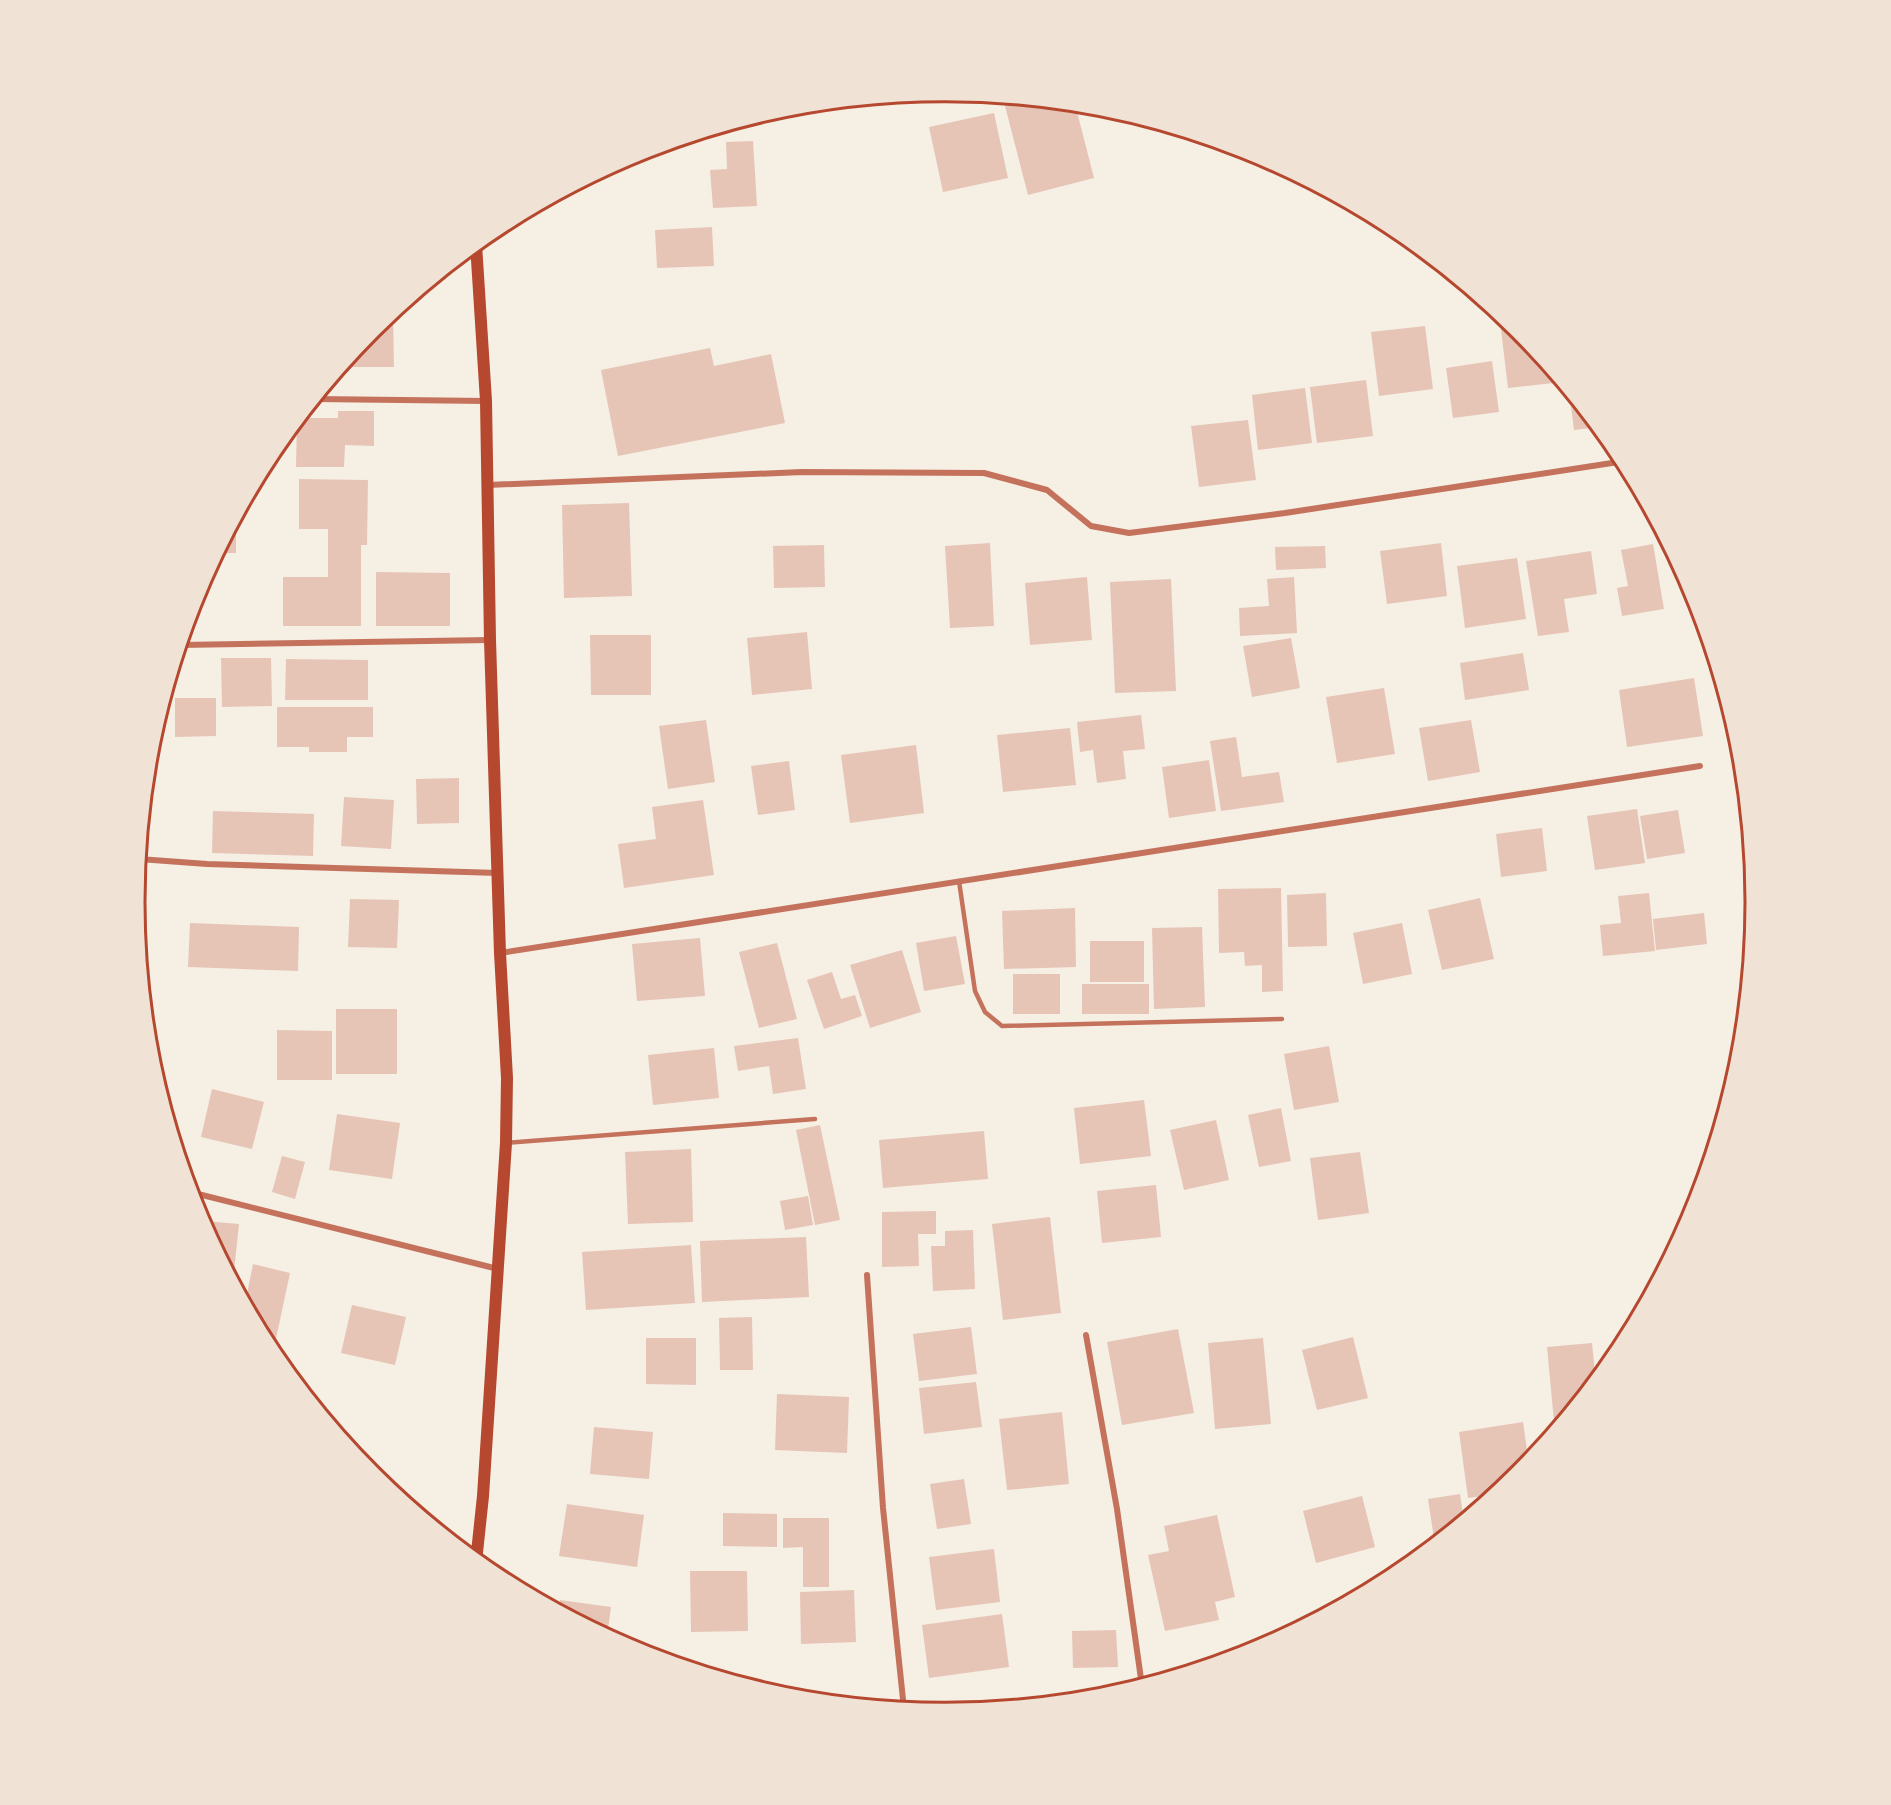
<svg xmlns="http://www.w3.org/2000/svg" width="1891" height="1805" viewBox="0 0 1891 1805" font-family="Lato,sans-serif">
<rect width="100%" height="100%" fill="#f6efe4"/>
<path fill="#e6c5b7" d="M1017 99 1075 104 1094 178 1028 195 1004 102Z
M994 113 1008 178 943 192 929 127Z
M753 141 757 206 713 208 710 170 727 169 726 142Z
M643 151 644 160 620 161 635 153Z
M712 227 714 266 657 268 655 230Z
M393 312 394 367H341L372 329Z
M1499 313 1519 329 1552 369 1554 383 1508 388Z
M1425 326 1433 389 1379 396 1371 332Z
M710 348 714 366 771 354 785 423 618 456 601 370Z
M1492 361 1499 412 1453 418 1446 368Z
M1366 380 1373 436 1317 443 1310 387Z
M1305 388 1312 443 1258 450 1252 395Z
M1569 390 1599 427 1574 430Z
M338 411H374V446L345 445 344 467H296L297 421 299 418H338Z
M1248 420 1256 480 1199 487 1191 426Z
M299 479 368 480 367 545H361V626H283V577H328V529H299Z
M629 503 632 596 564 598 562 505Z
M236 518V553H217Z
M990 543 994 626 950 628 945 546Z
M1441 543 1447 596 1387 604 1380 551Z
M1653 544 1664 609 1622 616 1617 588 1628 586 1621 550Z
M824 545 825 587 774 588 773 546Z
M1325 546 1326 568 1276 570 1275 547Z
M1591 551 1597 594 1564 599 1569 632 1538 636 1526 561Z
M1517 558 1526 619 1465 628 1457 566Z
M376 572 450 573V626H376Z
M1087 577 1092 640 1030 645 1025 583Z
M1294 577 1297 633 1240 636 1239 608 1269 606 1267 579Z
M1171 579 1176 691 1115 693 1110 582Z
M807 632 812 689 752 695 747 638Z
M590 635H651V695H591Z
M1291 638 1300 688 1252 697 1243 646Z
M1523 653 1529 690 1465 700 1460 663Z
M221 658H271L272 706 222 707Z
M286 659 368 660V700H285Z
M1694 678 1703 736 1627 747 1619 690Z
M1384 688 1395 754 1337 763 1326 697Z
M175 698H216V736L175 737Z
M277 707H373V737H347V752H309V747H277Z
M1141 715 1145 749 1123 751 1126 779 1097 783 1093 750 1080 752 1077 722Z
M706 720 715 782 668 789 659 726Z
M1471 720 1480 772 1428 781 1419 728Z
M1070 728 1076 785 1003 792 997 735Z
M1236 737 1242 777 1279 772 1284 802 1221 811 1210 741Z
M916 745 924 813 850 823 841 755Z
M1209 760 1216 811 1169 818 1162 767Z
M789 761 795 810 758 815 751 766Z
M459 778V823L417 824 416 779Z
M344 797 394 800 391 849 341 846Z
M703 800 714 875 624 888 618 844 656 839 652 807Z
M1743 807H1747L1753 872 1750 873Z
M1637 809 1645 863 1595 870 1587 816Z
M1678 810 1685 853 1647 859 1640 816Z
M213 811 314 814 313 856 212 853Z
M1542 828 1547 871 1501 877 1496 834Z
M1281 888 1283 991 1262 992V965L1245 966 1244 952 1219 953 1218 889Z
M1326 893 1327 946 1288 947 1287 895Z
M1649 893 1655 951 1603 956 1600 925 1621 923 1618 896Z
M1480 898 1494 959 1442 970 1428 910Z
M350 899 399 900 397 948 348 947Z
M1075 908 1076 967 1004 969 1002 911Z
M1704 913 1707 944 1656 950 1653 919Z
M190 923 299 927 298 971 188 967Z
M1402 923 1412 974 1363 984 1353 933Z
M1202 927 1205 1007 1154 1009 1152 928Z
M956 936 965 984 924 991 916 943Z
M700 938 705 996 637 1001 632 944Z
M1090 941H1144V982H1090Z
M777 943 797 1019 759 1028 739 952Z
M902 950 921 1012 870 1028 850 965Z
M832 972 841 999 855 995 862 1016 824 1029 807 980Z
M1013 974H1060V1014H1013Z
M1082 984H1149V1014H1082Z
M336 1009H397V1074H336Z
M277 1030 332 1031V1080H277Z
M798 1038 806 1089 773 1094 769 1066 738 1071 734 1046Z
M1329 1046 1339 1102 1294 1110 1284 1054Z
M714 1048 719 1098 653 1105 648 1055Z
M212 1089 264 1102 252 1149 201 1137Z
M1144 1100 1151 1156 1080 1164 1074 1108Z
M1281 1108 1291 1161 1259 1167 1248 1115Z
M337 1114 400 1123 392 1179 329 1170Z
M1216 1120 1229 1180 1184 1190 1170 1130Z
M820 1125 840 1220 815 1225 796 1130Z
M984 1131 988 1179 883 1188 879 1140Z
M691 1149 693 1222 628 1224 625 1152Z
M1360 1152 1369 1213 1318 1220 1310 1158Z
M282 1156 305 1162 295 1199 272 1192Z
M1156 1185 1161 1237 1102 1243 1097 1191Z
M808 1196 813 1225 785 1230 780 1201Z
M936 1211V1234H918L919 1266 882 1267V1212Z
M1050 1217 1061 1313 1003 1320 992 1224Z
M205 1221 239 1224 233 1281 205 1228Z
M973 1230 975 1289 933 1291 931 1246H945V1231Z
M806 1237 809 1297 702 1302 700 1241Z
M691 1245 695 1303 586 1310 582 1252Z
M253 1264 290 1273 273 1353 245 1304Z
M352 1305 406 1317 395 1365 341 1353Z
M752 1317 753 1370H720L719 1318Z
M971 1327 977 1374 919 1381 913 1334Z
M1178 1329 1194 1413 1122 1425 1107 1342Z
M1353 1337 1368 1398 1317 1410 1302 1350Z
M646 1338H696V1385L646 1384Z
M1263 1338 1271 1424 1215 1429 1208 1343Z
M1592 1343 1596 1383 1555 1432 1547 1347Z
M976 1382 982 1427 924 1434 919 1388Z
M777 1394 849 1397 847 1453 775 1450Z
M1062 1412 1069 1484 1007 1490 999 1419Z
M1523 1422 1529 1464 1519 1476 1497 1494 1468 1498 1459 1432Z
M594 1427 653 1432 649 1479 590 1474Z
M964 1479 971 1524 937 1529 930 1484Z
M1460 1494 1464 1521 1435 1545 1428 1499Z
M1362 1496 1375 1547 1316 1563 1303 1511Z
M567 1504 644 1515 637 1567 559 1556Z
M723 1513 777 1514V1547L723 1546Z
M1217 1515 1235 1597 1215 1602 1219 1620 1165 1631 1148 1555 1169 1551 1164 1526Z
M783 1518H829V1587H803V1547L783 1548Z
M994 1549 1000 1602 936 1610 929 1557Z
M690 1571H747L748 1631 691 1632Z
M854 1590 856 1642 801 1644 800 1592Z
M560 1600 611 1607 607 1637 559 1611Z
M1002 1614 1009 1667 929 1678 922 1625Z
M1116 1630 1118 1667 1073 1668 1072 1631Z"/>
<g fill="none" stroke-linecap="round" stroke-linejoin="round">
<path stroke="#c5725c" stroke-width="4.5" d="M959 881 975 991 985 1012 1002 1026 1282 1019
M506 1143 815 1119"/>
<path stroke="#c5725c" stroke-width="6" d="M315 399 486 401
M488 485 802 472 984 473 1047 490 1091 526 1129 533 1285 513 1625 461
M180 645 490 640
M139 859 207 864 498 873
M500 953 1700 766
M190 1192 498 1269
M867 1275 883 1508 904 1709
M1086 1335 1117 1509 1142 1686
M932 1712 1046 1701 1139 1687"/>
<path stroke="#b5482f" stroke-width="12" d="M476 244 486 401 490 640 500 953 507 1078 506 1143 483 1496 476 1562"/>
</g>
<path d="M0 0H1891V1805H0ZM145 902a800 800 0 1 1 1600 0a800 800 0 1 1-1600 0Z" fill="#f1e2d6" fill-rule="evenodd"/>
<path fill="none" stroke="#b5482f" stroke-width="3" d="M145 902a800 800 0 1 1 1600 0a800 800 0 1 1-1600 0Z"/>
</svg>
